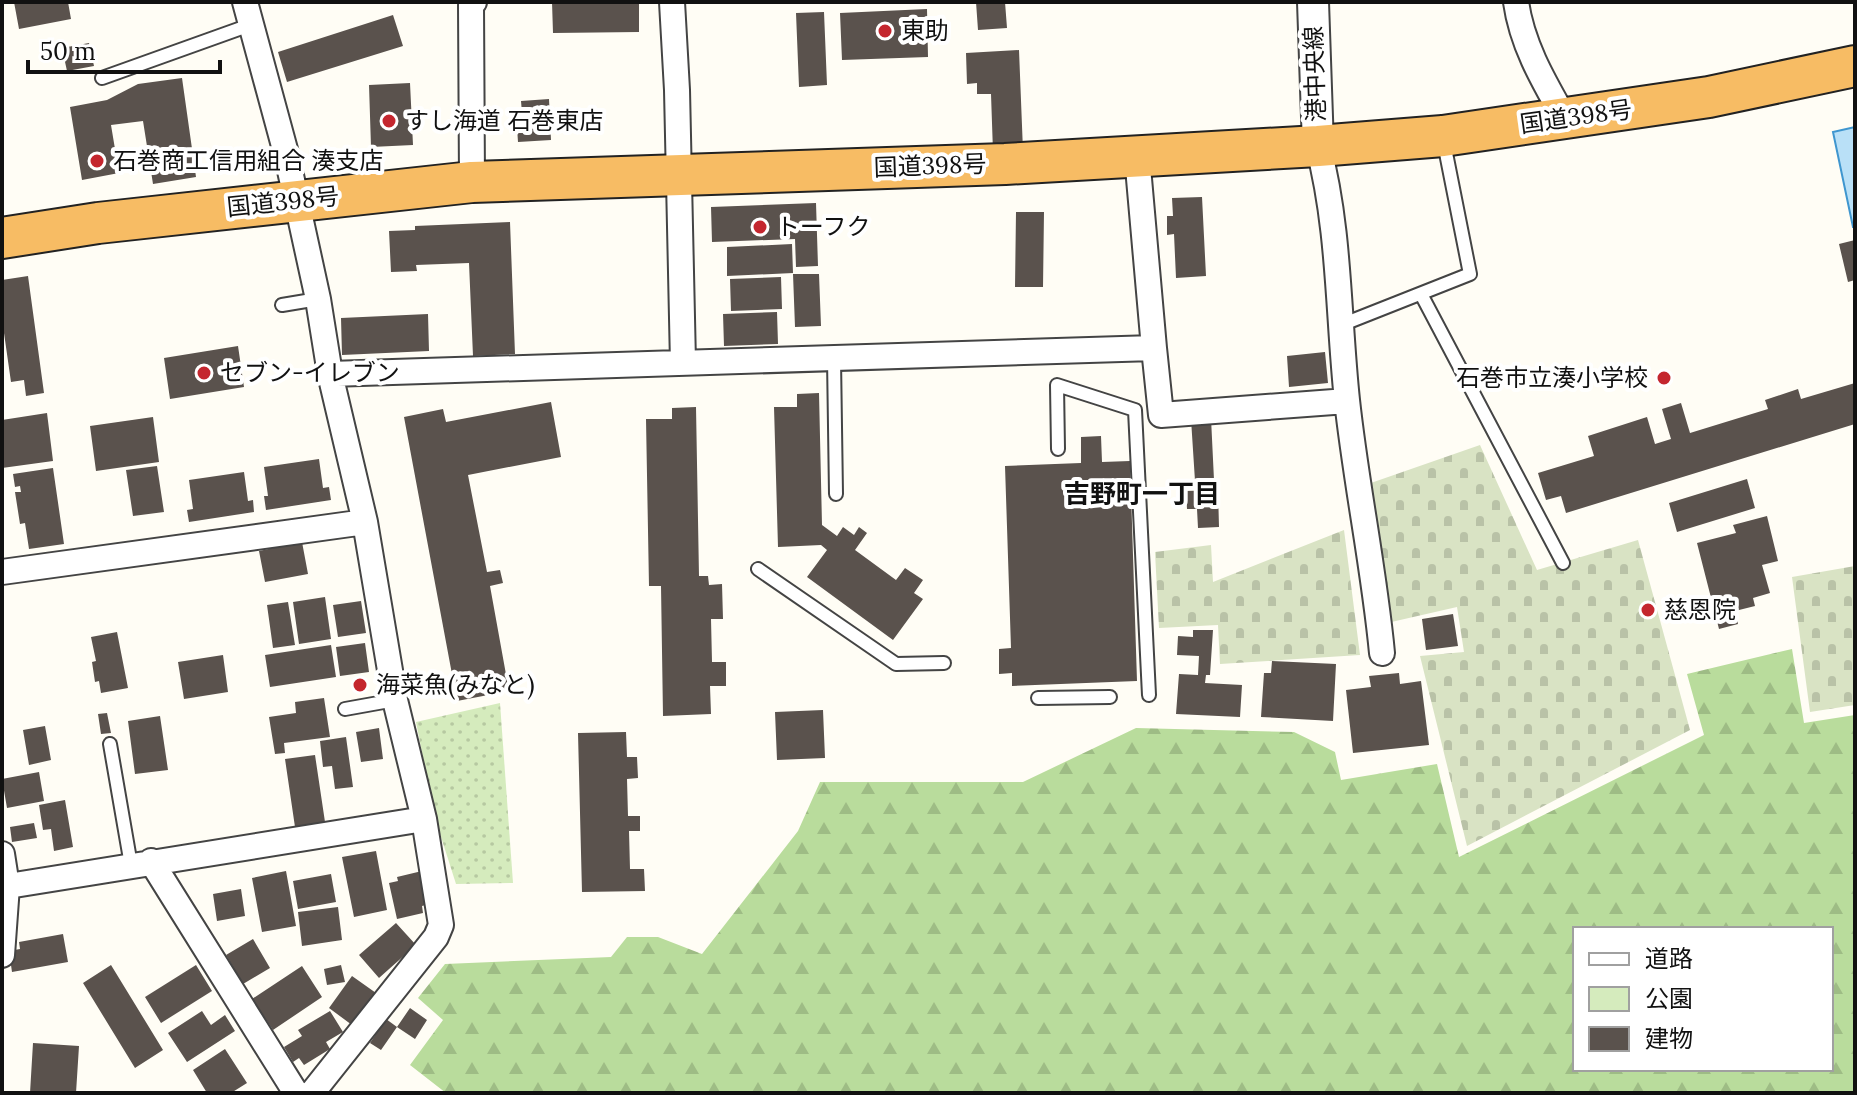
<svg xmlns="http://www.w3.org/2000/svg" width="1857" height="1095" viewBox="0 0 1857 1095" font-family="Lora,'Noto Sans JP',serif">
<defs>
<pattern id="green-dots" width="8" height="8" patternUnits="userSpaceOnUse" patternTransform="scale(2)"><rect width="8" height="8" fill="#d5ebbd"/><path d="M2 2h.1M6 6h.1" fill="none" stroke="#b6c8a1" stroke-width="1.8" stroke-linecap="round"/></pattern>
<pattern id="forest-firs" width="22" height="20" patternUnits="userSpaceOnUse" patternTransform="scale(2)"><rect width="22" height="20" fill="#b9dc9c"/><path d="M5 1l3.5 6h-7zM16 11l3.5 6h-7z" fill="#9ebc85"/></pattern>
<pattern id="cemetery-stones" width="16" height="16" patternUnits="userSpaceOnUse" patternTransform="scale(2)"><rect width="16" height="16" fill="#d9e3c4"/><path d="M2 7V4a2 2 0 0 1 4 0v3zM10 15v-3a2 2 0 0 1 4 0v3z" fill="#b9c2a7"/></pattern>
</defs>
<rect width="100%" height="100%" fill="#fffdf5"/>
<path fill="url(#green-dots)" d="M500 703 513 883 456 884 435 818 416 722Z"/>
<path fill="url(#forest-firs)" fill-rule="evenodd" d="M1792 649 1804 723 1855 715V1093H446L410 1065 443 1020 418 998 445 964 611 957 627 937H658L702 954 798 831 820 782H1023L1136 728 1294 732 1335 752 1341 780 1437 764 1459 857 1704 735 1687 674ZM1575 929H1831V1069H1575Z"/>
<path fill="url(#cemetery-stones)" d="M1480 445 1537 570 1638 540 1690 730 1467 846 1420 656 1464 652 1457 607 1387 623 1368 484Z
M1344 530 1360 655 1220 664 1218 625 1159 628 1155 552 1211 545 1213 582Z
M1855 566V705L1810 712 1792 577Z"/>
<path fill="#b9e0f7" stroke="#3f96cf" stroke-width="2" d="M1855 127V227H1853L1833 132Z"/>
<path fill="#5a524d" d="M14 2H68L71 19 19 29Z
M552 2H639V32L553 33Z
M976 2H1005L1007 28 978 30Z
M927 9 928 57 842 60 840 13Z
M824 12 827 85 799 87 796 13Z
M393 15 403 46 287 82 278 52Z
M89 43 94 66 67 71 62 48Z
M1019 50 1023 151 993 152 991 94H977V83L967 84 966 53Z
M182 78 196 177 153 184 143 121 111 125 119 173 82 180 70 107 107 100 138 84Z
M410 83 413 145 371 147 369 85Z
M549 99 551 140 518 142 516 113H522L521 101Z
M1202 197 1206 276 1176 278 1174 234 1167 235V216H1173L1172 198Z
M816 203 818 266 796 267 795 239 712 242 711 207Z
M1016 212H1044L1043 287H1015Z
M510 222 515 354 473 356 469 263 416 265 417 271 391 272 389 231 415 230V226Z
M1855 240V280L1848 282 1839 244Z
M792 244 793 273 727 276V247Z
M793 274H819L821 326 795 327Z
M28 276 44 393 26 396 24 380 11 382 2 319V280Z
M781 277 782 309 731 311 730 279Z
M777 312 778 344 724 346 723 314Z
M428 314 429 351 342 355 341 318Z
M238 346 244 387 170 399 164 358Z
M1325 352 1328 383 1289 387 1287 356Z
M1855 383V424L1566 513 1561 496 1546 500 1538 473 1594 456 1588 436 1647 417 1655 444 1671 439 1662 409 1681 403 1690 433 1768 409 1765 400 1798 389 1801 399Z
M819 393 822 525 837 536 843 527 854 535 859 527 867 533 855 550 896 580 905 568 923 580 914 593 923 599 893 640 807 577 827 550 821 545 778 547 774 407H797V394Z
M551 402 561 457 468 475 487 572 500 570 503 583 490 586 509 691 457 701 404 417 443 409 446 422Z
M696 407 699 576H708L709 585 722 584 723 619H711L712 662H726V686H710L711 714 663 716 661 586H649L646 419H672V408Z
M47 413 53 461 2 468V420Z
M153 417 159 462 96 471 90 426Z
M1211 418 1214 480 1195 481 1191 419Z
M1101 436 1102 462 1130 461 1137 681 1012 686V673L999 674V649L1011 648 1005 466 1081 463V437Z
M319 459 323 488 329 487 331 500 266 510 264 496H268L264 467Z
M157 466 164 512 133 516 126 470Z
M53 468 64 544 29 549 25 523 20 524 15 492H21L20 486 15 487 13 474Z
M244 472 248 501 253 500 254 512 189 522 187 510 193 509 189 480Z
M1747 479 1755 508 1677 532 1669 503Z
M1218 490 1219 527 1198 528 1197 509H1187L1186 491Z
M1767 516 1778 561 1762 565 1770 593 1753 598 1755 606 1735 611 1738 624 1719 629 1697 543 1736 533 1733 525Z
M302 542 308 574 265 582 259 551Z
M325 597 331 639 299 644 293 602Z
M361 601 366 633 338 637 333 605Z
M288 602 295 645 273 648 267 605Z
M1453 614 1458 646 1426 650 1422 619Z
M1193 630H1213L1210 675H1206L1205 683 1242 685 1240 717 1176 714 1179 674 1198 675 1199 656 1177 655 1178 636 1193 637Z
M117 632 128 688 101 693 99 681 95 682 92 662 96 661 91 637Z
M365 643 369 672 340 676 336 647Z
M331 645 336 677 270 687 265 655Z
M223 655 228 692 184 699 178 662Z
M1272 661 1336 664 1333 721 1261 717 1264 673H1271Z
M1399 673 1400 684 1421 681 1429 745 1353 753 1346 690 1371 687 1369 676Z
M324 698 330 737 284 743 285 753 275 754 269 717 296 713 295 702Z
M823 710 825 758 777 760 775 712Z
M107 713 111 733 101 734 98 714Z
M160 716 168 770 135 774 128 721Z
M45 726 51 760 29 765 23 730Z
M379 728 383 759 361 762 356 732Z
M626 732 627 757H637L638 778 627 779 628 816H640V831H629L630 869H644L645 891 582 892 578 733Z
M346 737 353 787 335 789 332 766 323 767 320 741Z
M315 755 325 822 295 827 285 759Z
M39 772 44 801 7 808 2 779Z
M65 800 73 847 54 851 51 829 43 830 39 805Z
M34 823 37 838 12 842 10 827Z
M376 851 387 910 354 917 342 857Z
M286 871 296 926 262 932 252 878Z
M422 871 429 904 422 906 423 913 397 919 389 883 398 881 397 877Z
M331 874 336 902 298 909 293 881Z
M241 889 245 916 217 921 213 894Z
M338 907 342 940 302 946 298 912Z
M396 923 416 945 379 978 359 955Z
M63 934 68 962 12 972 9 951 20 949 19 942Z
M253 939 270 968 243 984 226 955Z
M111 965 163 1050 135 1068 83 983Z
M196 965 212 991 161 1023 145 997Z
M341 965 345 982 327 985 324 969Z
M302 966 322 997 273 1030 252 999Z
M352 976 376 993 352 1025 329 1008Z
M410 1008 427 1020 415 1039 397 1027 381 1050 370 1043 386 1019 397 1027Z
M202 1011 211 1025 225 1015 235 1031 187 1062 168 1033Z
M330 1011 343 1032 326 1042 330 1049 304 1065 299 1058 293 1062 284 1047 302 1036 298 1030Z
M33 1043 79 1046 76 1093H30Z
M225 1049 247 1083 231 1093H207L193 1070Z"/>
<g fill="none" stroke-linecap="round" stroke-linejoin="round">
<defs>
<path id="service" d="M102 78 250 25
M1421 294 1563 563
M282 305 318 299
M1341 325 1470 274 1444 143
M834 359 836 494
M1058 449 1057 385 1135 410 1149 695
M758 569 896 664 944 663
M1038 698 1110 697
M345 709 395 700
M110 744 131 865"/>
<path id="minor" d="M245 2 287 157 318 299 330 374 365 522 395 700 424 819 441 925 436 937 312 1093
M672 2 677 90 683 363
M1516 2C1522 45 1544 82 1565 119
M1318 146C1340 229 1338 316 1347 400 1356 484 1374 568 1382 653
M1137 156 1154 348
M472 182 471 5 474 2
M330 374 1154 348 1161 415 1347 401
M2 572 365 522
M2 854 7 886 2 955
M151 861 296 1093
M2 887 424 819"/>
<path id="tertiary" d="M1313 2 1318 146"/>
<path id="trunk" d="M2 238 98 223 472 182 1005 164 1318 146 1443 136 1709 97 1855 66"/>
</defs>
<use href="#service" stroke="#444" stroke-width="16"/>
<use href="#minor" stroke="#444" stroke-width="28"/>
<use href="#tertiary" stroke="#444" stroke-width="34"/>
<use href="#trunk" stroke="#222" stroke-width="44"/>
<use href="#service" stroke="#fff" stroke-width="12"/>
<use href="#minor" stroke="#fff" stroke-width="24"/>
<use href="#tertiary" stroke="#fff" stroke-width="30"/>
<use href="#trunk" stroke="#f7bc64" stroke-width="40"/>
</g>
<g fill="#c4262e" stroke="#fff" stroke-width="3">
<circle cx="885" cy="31" r="8"/>
<circle cx="389" cy="121" r="8"/>
<circle cx="97" cy="161" r="8"/>
<circle cx="760" cy="227" r="8"/>
<circle cx="204" cy="373" r="8"/>
<circle cx="1664" cy="378" r="8"/>
<circle cx="1648" cy="610" r="8"/>
<circle cx="360" cy="685" r="8"/>
</g>
<g text-anchor="middle" stroke-width="8" stroke-linejoin="round" paint-order="stroke">
<g font-size="24" fill="#111" stroke="#fff" text-anchor="start">
<text x="901" y="39">東助</text>
<text x="405" y="129">すし海道 石巻東店</text>
<text x="113" y="169">石巻商工信用組合 湊支店</text>
<text x="776" y="235">トーフク</text>
<text x="220" y="381">セブン-イレブン</text>
<text x="1648" y="386" text-anchor="end">石巻市立湊小学校</text>
<text x="1664" y="618">慈恩院</text>
<text x="376" y="693">海菜魚(みなと)</text>
</g>
<g font-size="24" fill="#111" stroke="#fff">
<text transform="translate(1315 74) rotate(-92)" y="8">港中央線</text>
<text transform="translate(1576 117) rotate(-8)" y="8">国道398号</text>
<text transform="translate(930 166) rotate(-2)" y="8">国道398号</text>
<text transform="translate(283 202) rotate(-6)" y="8">国道398号</text>
</g>
<g font-size="26" font-weight="bold" fill="#111" stroke="#fff">
<text x="1142" y="503">吉野町一丁目</text>
</g>
</g>
<rect width="1857" height="1095" fill="none" stroke="#111111" stroke-width="8"/>
<rect x="1573" y="927" width="260" height="144" fill="#ffffff" stroke="#a0a0a0" stroke-width="2"/>
<rect x="1589" y="953" width="40" height="12" fill="#ffffff" stroke="#a0a0a0" stroke-width="2"/>
<text x="1645" y="967" font-size="24" fill="#111111">道路</text>
<rect x="1589" y="987" width="40" height="24" fill="#d5ebbd" stroke="#a0a0a0" stroke-width="2"/>
<text x="1645" y="1007" font-size="24" fill="#111111">公園</text>
<rect x="1589" y="1027" width="40" height="24" fill="#5a524d" stroke="#a0a0a0" stroke-width="2"/>
<text x="1645" y="1047" font-size="24" fill="#111111">建物</text>
<path d="M28 60v12h192v-12" fill="none" stroke="#111111" stroke-width="4"/>
<text x="40" y="60" font-size="24" fill="#111111" stroke="#ffffff" stroke-width="6" paint-order="stroke">50 m</text>
</svg>
